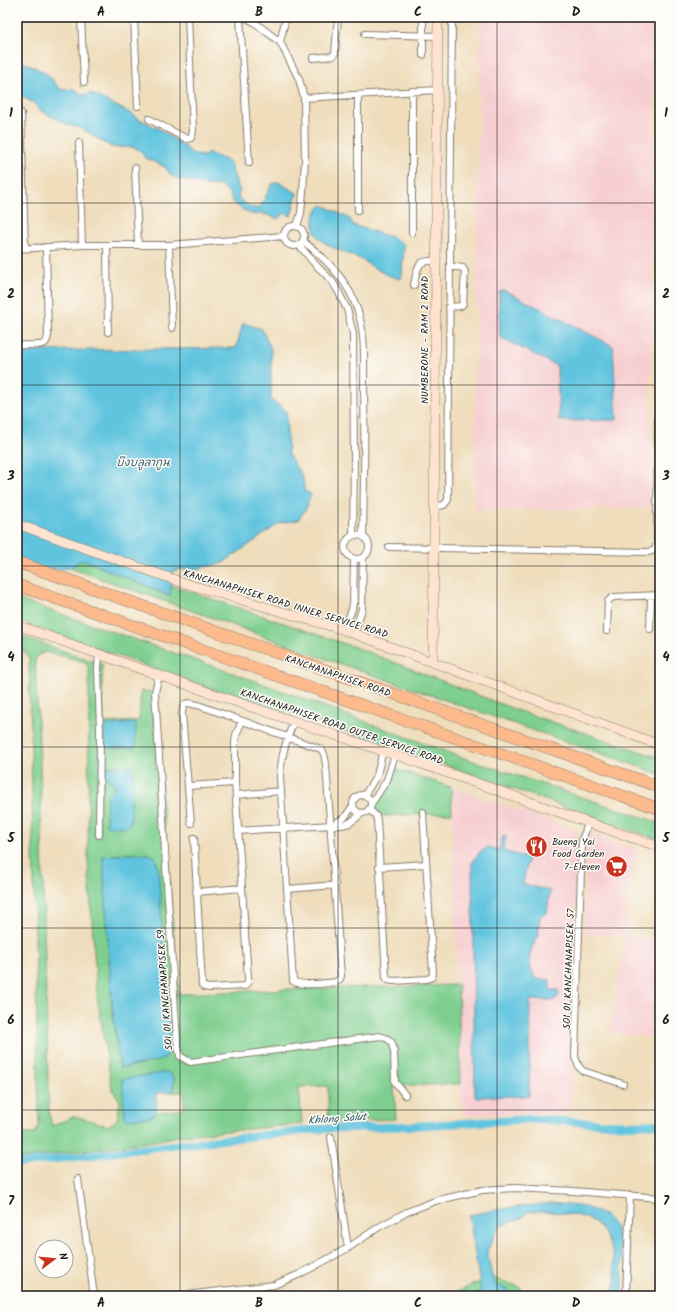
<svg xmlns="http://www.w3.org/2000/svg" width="677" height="1313" viewBox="0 0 677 1313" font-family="Kalam,'Playpen Sans Thai',sans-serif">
<rect width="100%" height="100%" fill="#fdfcf7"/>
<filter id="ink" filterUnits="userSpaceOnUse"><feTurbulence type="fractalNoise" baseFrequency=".025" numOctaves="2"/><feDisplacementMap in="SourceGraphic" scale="8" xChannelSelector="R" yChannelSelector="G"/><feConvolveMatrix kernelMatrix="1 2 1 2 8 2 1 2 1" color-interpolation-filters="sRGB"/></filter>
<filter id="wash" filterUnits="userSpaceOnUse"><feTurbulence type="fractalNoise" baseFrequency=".012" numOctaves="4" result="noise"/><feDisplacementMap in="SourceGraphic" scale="16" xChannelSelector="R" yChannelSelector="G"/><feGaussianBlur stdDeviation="0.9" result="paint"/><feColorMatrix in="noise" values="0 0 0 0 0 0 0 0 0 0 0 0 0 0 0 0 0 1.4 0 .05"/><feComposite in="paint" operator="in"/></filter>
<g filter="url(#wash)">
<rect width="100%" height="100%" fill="#efddbb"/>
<path fill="#f7cfd2" d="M480 17H655L649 508 474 510Z
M451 787 578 831 570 1113 462 1115Z
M589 833 639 851 629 881 625 936 660 940V1038L610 1032 625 936 583 934 587 847Z"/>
<path fill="#7ecf8f" stroke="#4d7656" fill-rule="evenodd" d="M84 560 169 596 171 585 360 649 516 710 660 758V774L306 652 227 623 70 568 77 563Z
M17 599 250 679 458 756 660 823V839L638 833 415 754 197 684 17 620Z
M17 635 102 664 103 723 139 721 141 691 151 692 153 696 179 994 291 989 458 985 461 1084 394 1086 396 1119 328 1122V1086L299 1087 302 1124 185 1135 142 1143 17 1159V1134H35L39 1125 29 658 20 646 17 645ZM46 652 86 662 89 669 88 862 97 996 112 1089 120 1101 117 1120 108 1126 75 1116 52 1126 49 1114 40 763 35 660 38 655ZM129 854H148L155 857 158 867 120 1068 112 1006 103 856ZM168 1072 174 1078 173 1092H184V1109L157 1112 150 1117 123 1087 122 1080Z
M396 769 451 787 452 813 382 816 375 808V803L388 786Z
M490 1277 519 1287 530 1296H448Z"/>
<path fill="#61c4df" stroke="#3e707e" d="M20 61C29 65 40 69 48 75 53 79 55 86 61 89 66 91 70 89 74 89 80 91 82 99 90 93L132 114 137 118 161 130 189 150 191 153 201 156H205L208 153 229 161 240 192 238 195 239 199 252 208H260L272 184 278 182 297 193 291 216 285 213 278 219 262 213 255 215 249 213 243 210 234 203 228 191 221 186 215 185 208 186 175 178 170 174 165 167 144 157C138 142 122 149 111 147L81 128 69 125 47 114 38 109 36 104 19 95H17V62Z
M323 205 350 219 353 225 394 238 404 245 402 275 401 279C390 277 379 271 370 265 367 264 365 261 362 260 350 253 321 247 315 232 314 230 314 226 314 223 313 216 317 209 323 205Z
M504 290 613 346 617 420 559 421 557 366 500 337 499 292Z
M243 323 262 329 271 349V400L286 410 288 454 303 478 304 491 311 494 306 509 298 520 280 523 223 563 196 569H180L173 571 170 596 84 560 77 563 70 568 17 572V351L236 348Z
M136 723 135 748H105V725Z
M129 765 132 767 133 772 131 821 128 826 119 827 106 825 107 795 115 787 112 782 105 777 104 772 106 767Z
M503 836 506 837 503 851 528 858 523 884 550 891 547 913 543 914 540 917 538 935 531 950 529 962 535 979 550 980V990H558L559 995 555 1000H530L529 1096 475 1097 472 863 479 853 488 847 499 850Z
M129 854H148L155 857 158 867 170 1050 165 1058 158 1061 120 1068 112 1006 103 856Z
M168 1072 174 1078 173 1092 156 1093 157 1112 150 1117 125 1119 122 1079Z
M552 1203 586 1207 606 1216 616 1228 622 1256 623 1286 621 1296H612C617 1285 615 1275 614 1263 612 1249 608 1236 599 1226 587 1212 544 1211 527 1212L522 1218 500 1226 494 1236 487 1251 491 1272 495 1284 508 1290 510 1296H470L481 1291 469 1215 507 1208Z"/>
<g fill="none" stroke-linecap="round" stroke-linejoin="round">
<path stroke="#61c4df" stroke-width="8" d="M17 1164 165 1146 321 1129 410 1126 533 1119 628 1125 660 1124"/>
</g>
</g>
<g filter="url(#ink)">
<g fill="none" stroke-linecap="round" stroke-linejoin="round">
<defs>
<path id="street" d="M81 17 84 82
M134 17 138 106
M240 17 249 163
M245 17 254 22 280 42 299 79 304 98 305 160 303 192 301 213 297 226
M423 17V55
M365 34 438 36
M280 42 286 17
M313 58 333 56 335 53 338 17
M358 95V210
M304 98 437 90
M21 113 25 248
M149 119 187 139 191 138 193 131 188 17
M79 143 82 245
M135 168 138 245
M284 236a10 10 0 1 1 20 0a10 10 0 1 1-20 0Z
M412 233V91
M303 241C325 258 347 279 356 306 366 331 364 360 364 387 365 437 364 486 363 536
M107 245 108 332
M169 245 172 328
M299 245 314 263 332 281 338 291 347 309 353 334 354 461 353 535
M17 249 82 245H169L284 236
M414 285 417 270 421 263 428 261H436
M449 307 461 306 463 303 465 272 463 268 450 266
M17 345C24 345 42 347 46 342 47 341 48 336 48 335L46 247
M434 507 444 505 448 500 452 17
M345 547a12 12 0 1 1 24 0a12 12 0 1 1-24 0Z
M389 547 649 552 655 550 657 543 658 418 660 408
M650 629 651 596
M344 630 352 609 353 603 354 559
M607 631 608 601 613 597 660 595
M354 633 362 609 363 558
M159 675 155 692 177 1041 180 1056 190 1062 380 1036 388 1039 392 1043 394 1052 395 1082 405 1095
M188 786 235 783
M236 795 281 791
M353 804a9 9 0 1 1 18 0a9 9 0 1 1-18 0Z
M364 796 377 775 383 751
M371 804 387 780 395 755
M369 809 376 816 377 820 386 977 388 980 393 981 427 979 432 977 433 973 423 812
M191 823 182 714 183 707 185 704 188 703 198 705 321 749 324 754 326 764 341 976 340 979 336 982C325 983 301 987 293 981L280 777C281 756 286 741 294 721
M588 824 582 840 575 1057 579 1067 583 1071 623 1084
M332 825 344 818 353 806
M238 831 331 825C347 826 350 824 362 813
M99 835 100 731 98 669 99 654
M194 838 202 985 204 987 209 988 245 986 248 983V978L235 783V742L236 735 242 721
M379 867 426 864
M287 889 335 885
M196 892 242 888
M331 1137 348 1248
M78 1179 94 1296
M176 1296 274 1285 300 1274 348 1248 379 1227 407 1212 435 1201 482 1190 514 1188 573 1191 660 1198
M626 1296 630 1195"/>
<path id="secondary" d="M17 524 181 582 344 630 660 745
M17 625C139 669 262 711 386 752 478 782 568 817 660 847
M433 663 438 17"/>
<path id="highway" d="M17 562 660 787
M17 585 660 809"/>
</defs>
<use href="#street" stroke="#867c6c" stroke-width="8"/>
<use href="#secondary" stroke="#867c6c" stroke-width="10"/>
<use href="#highway" stroke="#867c6c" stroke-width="12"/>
<use href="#street" stroke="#fff" stroke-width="6"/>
<use href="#secondary" stroke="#fee3d1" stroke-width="9"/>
<use href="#highway" stroke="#fcba8d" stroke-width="11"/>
</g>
</g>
<path fill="none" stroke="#1c1c1c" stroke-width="1" stroke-opacity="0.55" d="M180 17V1296M338 17V1296M497 17V1296M17 203H660M17 385H660M17 566H660M17 747H660M17 928H660M17 1110H660"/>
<defs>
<symbol id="restaurant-disc" viewBox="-11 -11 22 22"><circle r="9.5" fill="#c8321e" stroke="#fdfcf7"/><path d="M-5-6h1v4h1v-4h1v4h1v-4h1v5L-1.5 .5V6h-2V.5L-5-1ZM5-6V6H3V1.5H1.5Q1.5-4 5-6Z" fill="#fff"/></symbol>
<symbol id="supermarket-disc" viewBox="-11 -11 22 22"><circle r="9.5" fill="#c8321e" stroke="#fdfcf7"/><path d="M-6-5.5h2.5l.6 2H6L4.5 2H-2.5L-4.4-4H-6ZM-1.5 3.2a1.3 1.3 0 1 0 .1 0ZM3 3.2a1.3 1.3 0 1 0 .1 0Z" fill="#fff"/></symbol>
</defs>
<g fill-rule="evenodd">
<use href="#restaurant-disc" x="524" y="834" width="25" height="25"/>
<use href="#supermarket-disc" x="604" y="854" width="25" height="25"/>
</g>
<g text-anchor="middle" stroke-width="3" stroke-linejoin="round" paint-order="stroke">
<g font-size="10" fill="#1c1c1c" stroke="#fdfcf7">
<text transform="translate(424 340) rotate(-90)" y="4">NUMBERONE - RAM 2 ROAD</text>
<text transform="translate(286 603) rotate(17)" y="4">KANCHANAPHISEK ROAD INNER SERVICE ROAD</text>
<text transform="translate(338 675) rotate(19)" y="4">KANCHANAPHISEK ROAD</text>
<text transform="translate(342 726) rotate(19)" y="4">KANCHANAPHISEK ROAD OUTER SERVICE ROAD</text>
<text transform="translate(568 969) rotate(-88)" y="4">SOI 01 KANCHANAPISEK 57</text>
<text transform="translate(164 990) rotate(-94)" y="4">SOI 01 KANCHANAPISEK 59</text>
</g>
<g font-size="10" fill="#1c1c1c" stroke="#fdfcf7" text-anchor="start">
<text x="552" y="845">Bueng Yai<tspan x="552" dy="12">Food Garden</tspan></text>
<text x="600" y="870" text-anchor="end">7-Eleven</text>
</g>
<g font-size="11" font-style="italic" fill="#385f6a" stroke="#fdfcf7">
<text x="143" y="466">บึงบลูลากูน</text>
<text transform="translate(337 1118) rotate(-4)" y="4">Khlong Salut</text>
</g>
</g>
<rect width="677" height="1313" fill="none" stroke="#fdfcf7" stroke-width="44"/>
<g transform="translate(54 1259) rotate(74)"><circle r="19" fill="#fdfcf7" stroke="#a3a29f"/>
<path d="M0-3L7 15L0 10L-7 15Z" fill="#c8321e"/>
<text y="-6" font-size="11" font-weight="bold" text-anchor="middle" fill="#1c1c1c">N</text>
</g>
<rect x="22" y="22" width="633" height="1269" fill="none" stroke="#1c1c1c" stroke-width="1.5"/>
<g font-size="13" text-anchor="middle" font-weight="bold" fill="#1c1c1c">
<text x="101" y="16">A</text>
<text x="259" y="16">B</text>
<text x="418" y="16">C</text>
<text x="576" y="16">D</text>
<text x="11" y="117">1</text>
<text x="666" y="117">1</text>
<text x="11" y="298">2</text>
<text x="666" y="298">2</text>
<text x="11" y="480">3</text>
<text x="666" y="480">3</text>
<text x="11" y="661">4</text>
<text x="666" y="661">4</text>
<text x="11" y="842">5</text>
<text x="666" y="842">5</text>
<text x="11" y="1024">6</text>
<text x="666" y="1024">6</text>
<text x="11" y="1205">7</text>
<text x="666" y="1205">7</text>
<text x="101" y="1307">A</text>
<text x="259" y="1307">B</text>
<text x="418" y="1307">C</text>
<text x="576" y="1307">D</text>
</g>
</svg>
